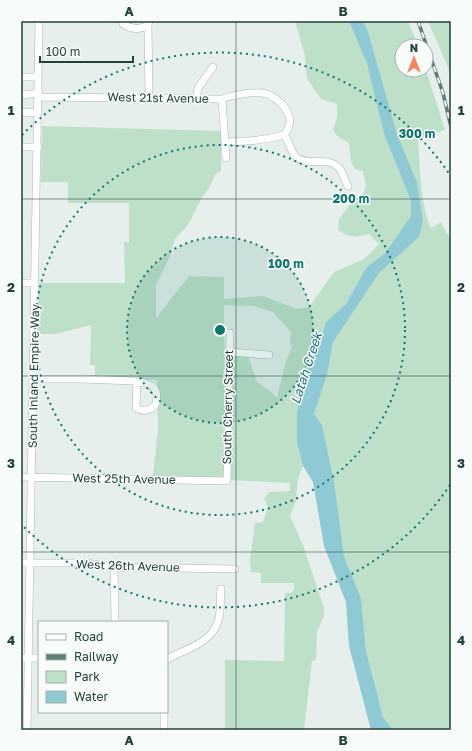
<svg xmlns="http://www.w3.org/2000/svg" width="472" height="751" viewBox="0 0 472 751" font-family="'Golos Text',sans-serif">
<rect width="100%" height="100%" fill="#e6efeb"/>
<path fill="#bfe0c8" d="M295 21H349L367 64 384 134 411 201V216L385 253 366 268 346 304 326 322 318 347 305 376 297 412V442L303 466 298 479 296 501 290 516 303 545 324 608V616L317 632 316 660 312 661 304 730H225V660L284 661 285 593H291L294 590V583H261V573L251 572 250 559 255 523 263 522 268 507 264 499 269 492 290 491V483L230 480 232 355H248L257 382 270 391 277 398 286 361 292 347 290 342 291 332 273 312 254 306 224 305 225 470 223 476 220 479 153 476 158 429 157 380 95 378V365H90L91 325 55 334H38L39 283H125L124 242H129V203H68V182H41L42 126 221 131V171L215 175 209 188 202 197 188 225 175 239 170 256 156 285V318L189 276 224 277V299L263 296 297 309 309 307 334 272 364 259 379 244 369 234C355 238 350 238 338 230L339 219 352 202 361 199 366 186 363 171 355 169 351 162 349 143 337 136 333 130 337 118V104L321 99 307 79 305 56Z
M363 21H408L418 46H402V70H426L445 130 418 139C420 166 420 203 431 228L441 222 447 234 451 236V730H393L383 717 366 651 361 598 344 556 334 481 322 425 314 414 327 375 333 342 379 273 419 237 423 221 417 182 397 134 368 33Z
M428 21H451V76L449 70Z"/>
<path fill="#8ec9d4" d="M349 21H363L368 32 397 134 417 182 423 221 419 237 379 273 333 342 327 375 314 414 322 425 334 481 344 556 361 598 366 651 383 717 393 730H371L349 646 346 602 324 546 313 482 303 466 297 442V412L305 376 314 350 318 347 326 322 346 304 366 268 385 253 411 216V201L384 134 367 64Z"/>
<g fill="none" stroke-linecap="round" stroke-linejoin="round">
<defs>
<path id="minor" d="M122 21 123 24C131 29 140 30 148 25L149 21
M148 25 149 98
M21 77H38
M21 95 39 93
M38 97 222 99C233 95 251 92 262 93 275 95 289 108 290 121 290 127 287 131 284 135 265 140 245 142 225 142
M196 99 198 88 213 67
M222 99 226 158
M21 112 38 113
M284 135C289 141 291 152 296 157 307 167 329 155 340 169 343 174 345 181 348 186
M21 147H38
M21 283H35
M229 352 269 355
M34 379H81L134 381C150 383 160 386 156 404 151 411 143 412 136 408L137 381
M21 477 227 481 230 333
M21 563H86L114 567 235 569
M114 567 115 622
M21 658H39
M167 659C188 648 213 643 219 618 221 609 220 598 221 589
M27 730 39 21
M164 730V712"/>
</defs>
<use href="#minor" stroke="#a8b8b2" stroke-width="8"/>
<use href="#minor" stroke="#fff" stroke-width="7"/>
<defs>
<path id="rail" d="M418 21 443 93 451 127"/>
</defs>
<use href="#rail" stroke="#5f7d75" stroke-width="3.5"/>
<use href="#rail" stroke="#f7fbf9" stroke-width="2" stroke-dasharray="6" stroke-linecap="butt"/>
</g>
<path fill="none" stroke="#24423a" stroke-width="1" stroke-opacity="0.55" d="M236 21V730M21 199H451M21 376H451M21 552H451"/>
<circle cx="220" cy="330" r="93" fill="#0f766e" fill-opacity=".12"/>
<g fill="none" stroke="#0f766e" stroke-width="2" stroke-dasharray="2 4">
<circle cx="220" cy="330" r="93"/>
<circle cx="220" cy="330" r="185"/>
<path d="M450 485A278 278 0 0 1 22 525M22 135A278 278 0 0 1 450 175"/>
</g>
<g text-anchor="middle" stroke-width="3" stroke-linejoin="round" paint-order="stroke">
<g font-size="12" fill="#24423a" stroke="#f7fbf9">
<text transform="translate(158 98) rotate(1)" y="4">West 21st Avenue</text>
<text transform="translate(34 376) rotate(-89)" y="4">South Inland Empire Way</text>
<text transform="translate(228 407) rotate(-89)" y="4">South Cherry Street</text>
<text transform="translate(124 479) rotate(1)" y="4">West 25th Avenue</text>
<text transform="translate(128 566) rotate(2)" y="4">West 26th Avenue</text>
</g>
<g font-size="13" font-style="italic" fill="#1c6f80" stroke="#f7fbf9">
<text transform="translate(306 368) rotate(-72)" y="5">Latah Creek</text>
</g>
</g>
<circle cx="220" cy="330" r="6" fill="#0f766e" stroke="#f7fbf9" stroke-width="2"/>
<g font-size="12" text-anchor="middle" font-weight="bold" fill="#0f766e" stroke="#f7fbf9" stroke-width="3" stroke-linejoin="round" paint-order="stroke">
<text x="417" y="138">300 m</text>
<text x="351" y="203">200 m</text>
<text x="286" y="268">100 m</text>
</g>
<rect width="472" height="751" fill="none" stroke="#f7fbf9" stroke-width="44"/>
<rect x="38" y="621" width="130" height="92" fill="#f7fbf9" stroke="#a3b1ad"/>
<rect x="46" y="634" width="20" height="6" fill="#ffffff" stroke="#a3b1ad"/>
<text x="74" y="641" font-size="12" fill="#24423a">Road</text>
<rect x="46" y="654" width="20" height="6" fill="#5f7d75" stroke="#a3b1ad"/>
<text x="74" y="661" font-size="12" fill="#24423a">Railway</text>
<rect x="46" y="671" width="20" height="12" fill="#bfe0c8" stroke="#a3b1ad"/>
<text x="74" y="681" font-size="12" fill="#24423a">Park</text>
<rect x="46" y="691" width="20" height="12" fill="#8ec9d4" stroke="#a3b1ad"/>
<text x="74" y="701" font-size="12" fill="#24423a">Water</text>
<g transform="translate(414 58)"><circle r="19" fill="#f7fbf9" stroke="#a3b1ad"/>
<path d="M0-3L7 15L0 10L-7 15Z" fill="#f4845f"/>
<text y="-6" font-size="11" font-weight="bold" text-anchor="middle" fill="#24423a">N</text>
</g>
<path d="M40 56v6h93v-6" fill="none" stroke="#24423a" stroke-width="2"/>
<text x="46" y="56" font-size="12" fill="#24423a" stroke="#f7fbf9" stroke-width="3" paint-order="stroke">100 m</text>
<rect x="22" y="22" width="428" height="707" fill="none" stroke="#24423a" stroke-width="1.5"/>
<g font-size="13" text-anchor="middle" font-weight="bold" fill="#24423a">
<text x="129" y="16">A</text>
<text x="343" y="16">B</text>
<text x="11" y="115">1</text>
<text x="461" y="115">1</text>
<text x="11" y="292">2</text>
<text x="461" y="292">2</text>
<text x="11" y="468">3</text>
<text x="461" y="468">3</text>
<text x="11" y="645">4</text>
<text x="461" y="645">4</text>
<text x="129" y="745">A</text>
<text x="343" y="745">B</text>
</g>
</svg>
